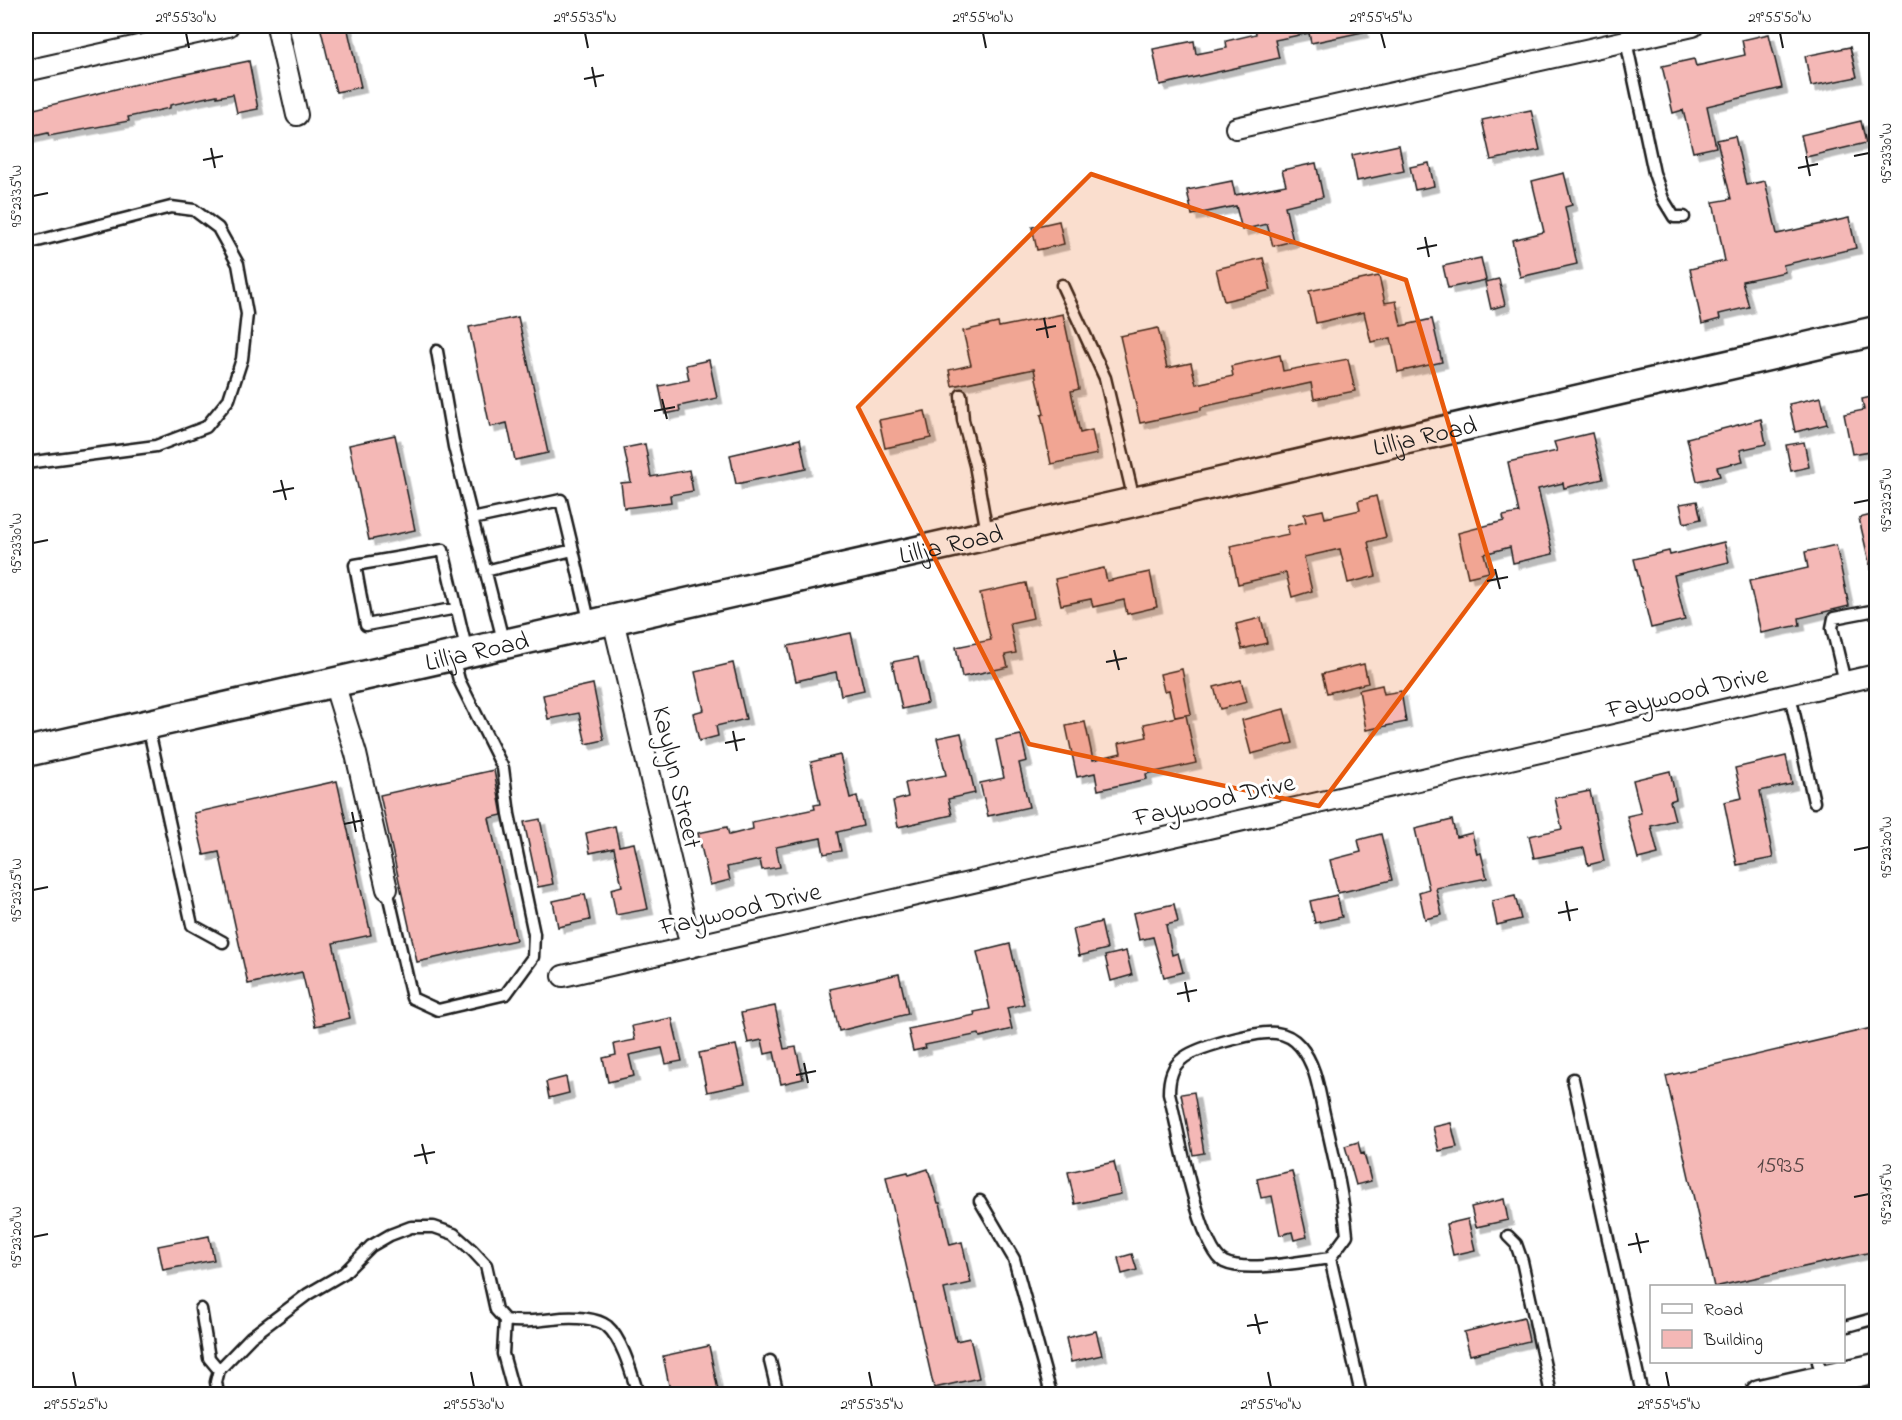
<svg xmlns="http://www.w3.org/2000/svg" width="1902" height="1420" viewBox="0 0 1902 1420" font-family="'Indie Flower',sans-serif">
<defs>
<filter id="shadow"><feDropShadow dx="5.5" dy="5.5" stdDeviation="0" flood-color="#0004"/></filter>
</defs>
<rect width="100%" height="100%" fill="#fff"/>
<filter id="ink" filterUnits="userSpaceOnUse"><feTurbulence type="fractalNoise" baseFrequency=".0167" numOctaves="2"/><feDisplacementMap in="SourceGraphic" scale="12" xChannelSelector="R" yChannelSelector="G"/><feConvolveMatrix kernelMatrix="1 2 1 2 8 2 1 2 1" color-interpolation-filters="sRGB"/></filter>
<g filter="url(#ink)">
<path fill="#f4b8b6" stroke="#1c1c1c" stroke-width="1.5" filter="url(#shadow)" d="M320 26H347L361 87 336 92Z
M1255 26H1362L1363 32 1311 43 1309 33 1275 40 1279 58 1160 85 1153 49 1194 41 1196 54 1227 48 1226 41 1256 34Z
M1769 34 1782 88 1707 106 1716 147 1693 152 1683 110 1673 113 1662 66 1694 59 1696 66 1745 55 1742 40Z
M1850 47 1857 77 1811 86 1805 56Z
M249 61 258 109 237 113 233 94 217 97V95L170 105V108L128 117 129 121 49 136 48 133 26 138V111L128 86Z
M1531 110 1540 150 1491 160 1482 120Z
M1861 121 1866 143 1806 157 1801 135Z
M1735 136 1746 185 1765 181 1777 234 1849 218 1856 248 1783 265 1785 272 1742 281 1749 307 1719 314 1720 319 1702 324 1690 269 1725 261 1713 202 1731 199 1717 140Z
M1399 145 1404 171 1357 181 1352 155Z
M1316 163 1323 197 1285 206 1293 241 1273 246 1267 224 1242 230 1236 206 1192 215 1187 190 1232 181 1235 195 1286 185 1282 170Z
M1429 163 1434 186 1415 190 1410 167Z
M1564 173 1572 205 1565 207 1577 264 1520 277 1512 240 1544 232 1532 181Z
M1059 221 1064 244 1037 250 1032 227Z
M1263 258 1271 290 1224 301 1216 269Z
M1481 258 1486 280 1448 288 1443 266Z
M1379 276 1385 303 1396 301 1401 326 1432 319 1442 362 1398 372 1391 338 1371 342 1364 312 1316 323 1309 291Z
M1499 279 1505 305 1491 309 1485 282Z
M1063 314 1079 389 1071 391 1080 433 1092 430 1097 454 1051 464 1041 415 1044 414 1034 369 952 386 949 370 971 365 963 331 998 323 999 327Z
M518 317 548 453 515 460 507 423 490 427 469 327Z
M1158 328 1167 368 1191 363 1196 384 1233 376 1231 366 1280 355 1283 371 1348 359 1355 391 1314 399 1311 383 1201 407V410L1140 423 1120 336Z
M709 360 717 398 679 406 680 411 665 414 659 386 689 380 686 365Z
M1876 396V450L1852 454 1844 414 1864 410 1862 399Z
M1821 397 1827 424 1795 432 1789 404Z
M925 411 931 438 885 448 879 420Z
M1761 419 1766 444 1740 450 1743 461 1717 467 1720 476 1697 481 1687 438Z
M1592 433 1603 479 1564 488 1563 483 1538 489 1553 554 1513 563 1510 547 1484 554 1489 572 1468 577 1458 533 1504 521 1503 516 1519 513 1508 462 1557 451 1554 442Z
M395 435 415 530 369 540 349 445Z
M800 439 806 469 736 484 730 455Z
M1804 442 1809 467 1791 471 1786 445Z
M645 444 651 477 689 470 693 491 670 495 671 502 624 508 621 483 631 482 624 448Z
M1376 496 1386 537 1368 542 1376 576 1348 583 1340 549 1304 557 1312 591 1292 597 1286 573 1238 584 1230 546 1289 534 1287 526 1306 522 1304 514 1323 510 1325 518 1360 510 1358 501Z
M1697 501 1701 519 1684 523 1680 504Z
M1876 514V570L1871 571 1859 518Z
M1724 542 1729 562 1674 575 1685 620 1651 628 1634 559 1669 551 1670 555Z
M1836 545 1849 606 1799 618 1800 625 1761 633 1749 581 1808 568 1805 552Z
M1104 568 1107 581 1150 572 1157 607 1127 614 1124 600 1093 607 1091 599 1061 605 1055 579Z
M1026 583 1033 618 1010 623 1016 653 1005 655 1008 667 962 677 956 647 991 640 980 593Z
M1261 618 1267 643 1242 649 1236 624Z
M851 633 864 690 841 695 836 672 796 681 788 646Z
M918 657 928 703 902 709 892 662Z
M733 663 746 719 716 726 718 736 699 741 693 713 704 710 695 672Z
M1364 664 1368 683 1327 693 1322 674Z
M1182 669 1191 714 1175 717 1169 690 1164 691 1160 674Z
M1241 680 1247 702 1220 709 1214 687Z
M593 684 604 740 586 744 579 713 548 719 543 695Z
M1382 685 1384 694 1401 691 1406 722 1366 730 1359 690Z
M1284 709 1293 743 1251 754 1242 720Z
M1186 715 1196 763 1146 774 1147 779 1098 790 1095 773 1077 777 1066 726 1085 722 1093 760 1121 753 1119 743 1147 737 1144 724Z
M961 733 975 793 948 799 952 815 898 827 893 801 908 797 905 783 946 775 937 738Z
M1021 735 1027 761 1019 763 1029 807 988 816 980 783 1004 778 996 740Z
M840 755 850 798 857 796 863 826 837 832 841 851 824 854 821 838 776 847 780 867 762 870 760 860 727 867 730 880 710 885 698 833 727 827 729 835 753 829 752 822 815 809 814 805 820 804 811 762Z
M1786 756 1792 784 1760 791 1773 858 1737 865 1724 802 1742 798 1735 768Z
M494 770 502 815 489 818 516 940 417 962 380 795Z
M1670 771 1676 799 1670 801 1675 820 1651 826 1658 854 1638 859 1627 816 1641 813 1633 780Z
M337 781 371 935 333 943 350 1018 315 1026 302 972 248 984 219 852 204 855 194 813Z
M1590 791 1604 861 1588 865 1584 848 1534 858 1529 836 1562 829 1555 798Z
M540 819 553 884 538 887 524 822Z
M1452 820 1456 837 1472 833 1477 854 1481 853 1487 878 1436 888 1442 915 1425 919 1419 892 1429 889 1415 829Z
M615 826 619 846 634 843 648 909 616 915 611 889 622 886 614 848 590 853 586 833Z
M1381 834 1392 880 1338 893 1330 860 1361 852 1358 840Z
M585 894 590 920 558 927 553 901Z
M1337 895 1342 917 1315 923 1310 901Z
M1515 896 1521 919 1497 925 1492 901Z
M1174 904 1178 922 1166 925 1172 955 1178 953 1183 972 1164 977 1153 937 1139 940 1133 913Z
M1101 922 1107 949 1079 956 1073 929Z
M1010 944 1024 1004 1007 1008 1012 1029 980 1037 979 1034 925 1045 926 1048 913 1051 908 1029 975 1015 974 1012 990 1009 977 952Z
M1126 951 1132 975 1111 981 1105 956Z
M899 974 908 1014 839 1031 830 989Z
M775 1006 784 1049 796 1047 803 1079 781 1084 774 1052 765 1054 762 1040 748 1043 741 1013Z
M672 1018 682 1061 666 1064 662 1048 629 1055 634 1076 608 1082 603 1058 616 1055 614 1044 635 1040 632 1026Z
M1876 1027V1251L1714 1287 1666 1076Z
M736 1045 745 1084 707 1092 699 1053Z
M566 1077 569 1093 549 1098 546 1082Z
M1194 1092 1204 1153 1193 1155 1181 1094Z
M1451 1123 1457 1147 1439 1151 1433 1127Z
M1358 1142 1361 1154 1364 1153 1371 1181 1356 1185 1345 1146Z
M1114 1162 1121 1194 1075 1204 1068 1172Z
M928 1169 938 1203H940L950 1245 962 1242 971 1283 944 1289 956 1341 970 1338 979 1378 934 1388 886 1177 908 1172 909 1175Z
M1292 1171 1307 1237 1294 1240 1292 1232 1280 1235 1272 1196 1261 1198 1257 1179Z
M1504 1199 1508 1220 1476 1227 1471 1207Z
M1468 1219 1475 1250 1453 1255 1446 1224Z
M209 1236 214 1260 163 1270 158 1246Z
M1132 1254 1137 1270 1122 1274 1118 1258Z
M1524 1317 1529 1341 1470 1355 1464 1332Z
M1096 1331 1102 1355 1071 1362 1066 1338Z
M709 1346 719 1395H671L663 1356Z"/>
<g fill="none" stroke-linecap="round" stroke-linejoin="round">
<defs>
<path id="lane" d="M1626 41 1654 173 1663 199 1674 217H1684
M26 244 171 207 194 210 218 228 238 264 247 314 242 359 229 399 206 427 156 446 26 463
M1062 285 1105 378 1134 500
M437 351 454 447 504 644
M961 395 963 420 975 465 987 533
M472 519 561 500 573 550
M485 571 573 550 590 625
M457 608 366 625 355 565 443 550 467 652
M1845 682 1832 628 1834 618 1876 610
M1790 695 1814 802
M148 726 192 925 223 942
M387 889 412 998 438 1010 506 994 533 957 534 934 509 814 503 768 459 680 453 657
M1573 1079 1642 1394
M980 1201 1014 1259 1051 1394
M1508 1236 1516 1244 1522 1261 1551 1394
M1330 1258C1304 1261 1246 1273 1224 1262 1199 1249 1177 1124 1169 1093 1169 1081 1171 1068 1181 1060 1194 1047 1258 1031 1276 1033 1285 1034 1294 1039 1300 1046 1317 1066 1319 1094 1325 1118 1334 1157 1343 1195 1347 1235L1330 1258 1361 1394
M201 1309 209 1358 219 1370
M505 1320 503 1354 514 1394
M1844 1327 1876 1318
M770 1361 778 1394
M1818 1362 1824 1380 1833 1394
M218 1394 216 1382 219 1370 251 1337 308 1294 344 1273 371 1246 390 1235 411 1227H434L454 1234 472 1250 486 1265 496 1310 505 1320C525 1323 542 1320 562 1318 575 1317 597 1318 607 1326 623 1340 632 1375 638 1394"/>
<path id="street" d="M277 26 297 115
M26 71 228 26
M1236 128 1693 26
M613 620 691 947
M334 683 356 754 387 889
M563 976 1876 675"/>
<g id="secondary">
<path id="s1" d="M26 752 1134 502 1876 331"/>
<path d="M1760 1394 1876 1368"/>
</g>
</defs>
<use href="#lane" stroke="#1c1c1c" stroke-width="15"/>
<use href="#street" stroke="#1c1c1c" stroke-width="24"/>
<use href="#secondary" stroke="#1c1c1c" stroke-width="33"/>
<use href="#lane" stroke="#fff" stroke-width="10"/>
<use href="#street" stroke="#fff" stroke-width="20"/>
<use href="#secondary" stroke="#fff" stroke-width="28"/>
</g>
</g>
<path fill="#e8590c" fill-opacity="0.2" stroke="#e8590c" stroke-width="4.5" stroke-linejoin="round" d="M1091 174 1406 280 1493 574 1319 806 1029 744 858 407Z"/>
<path fill="none" stroke="#1c1c1c" stroke-width="2" d="M186 33 189 48M585 33 588 48M983 33 986 48M1381 33 1385 48M1780 33 1783 48M592 67 596 87M584 79 604 75M211 148 215 168M1806 156 1810 176M1854 156 1869 153M203 160 223 156M1798 168 1818 164M33 196 48 193M1425 237 1429 257M1417 249 1437 245M1044 318 1048 338M1036 330 1056 326M662 399 667 419M654 411 675 407M281 480 286 500M273 492 294 488M1854 503 1869 500M33 543 48 540M1495 569 1500 589M1487 581 1508 577M1114 650 1119 670M1106 662 1127 658M733 731 737 751M725 743 745 739M352 812 356 832M344 824 364 820M1854 850 1869 847M33 890 48 887M1566 901 1570 921M1558 913 1578 909M1185 982 1189 1002M1177 994 1197 990M804 1063 808 1083M796 1075 816 1071M422 1144 427 1164M414 1156 435 1152M1854 1197 1869 1194M1636 1233 1641 1253M33 1237 48 1234M1628 1245 1649 1241M1255 1314 1260 1334M1247 1326 1268 1322M73 1372 76 1387M471 1372 474 1387M869 1372 872 1387M1268 1372 1271 1387M1666 1372 1669 1387"/>
<g text-anchor="middle" stroke-width="6" stroke-linejoin="round" paint-order="stroke">
<g font-size="22" fill="#524342">
<text x="1781" y="1172">15935</text>
</g>
<g font-size="26" fill="#1c1c1c" stroke="#fff">
<text dy="9" stroke="none"><textPath href="#s1" startOffset="1434">Lillja Road</textPath></text>
<text dy="9" stroke="none"><textPath href="#s1" startOffset="948">Lillja Road</textPath></text>
<text dy="9" stroke="none"><textPath href="#s1" startOffset="462">Lillja Road</textPath></text>
<text transform="translate(1687 691) rotate(-13)" y="9">Faywood Drive</text>
<text transform="translate(678 777) rotate(77)" y="9">Kaylyn Street</text>
<text transform="translate(1214 799) rotate(-13)" y="9">Faywood Drive</text>
<text transform="translate(740 908) rotate(-13)" y="9">Faywood Drive</text>
</g>
</g>
<rect width="1902" height="1420" fill="none" stroke="#fff" stroke-width="66"/>
<rect x="1650" y="1285" width="195" height="78" fill="#ffffff" stroke="#a4a4a4" stroke-width="1.5"/>
<rect x="1662" y="1304" width="30" height="9" fill="#ffffff" stroke="#a4a4a4" stroke-width="1.5"/>
<text x="1704" y="1315" font-size="18" fill="#1c1c1c">Road</text>
<rect x="1662" y="1330" width="30" height="18" fill="#f4b8b6" stroke="#a4a4a4" stroke-width="1.5"/>
<text x="1704" y="1345" font-size="18" fill="#1c1c1c">Building</text>
<rect x="33" y="33" width="1836" height="1354" fill="none" stroke="#1c1c1c" stroke-width="2"/>
<g font-size="15" text-anchor="middle" fill="#1c1c1c">
<text x="186" y="22">29°55'30"N</text>
<text x="585" y="22">29°55'35"N</text>
<text x="983" y="22">29°55'40"N</text>
<text x="1381" y="22">29°55'45"N</text>
<text x="1780" y="22">29°55'50"N</text>
<text transform="translate(1886 153) rotate(-90)" y="5">95°23'30"W</text>
<text transform="translate(16 196) rotate(-90)" y="5">95°23'35"W</text>
<text transform="translate(1886 500) rotate(-90)" y="5">95°23'25"W</text>
<text transform="translate(16 543) rotate(-90)" y="5">95°23'30"W</text>
<text transform="translate(1886 847) rotate(-90)" y="5">95°23'20"W</text>
<text transform="translate(16 890) rotate(-90)" y="5">95°23'25"W</text>
<text transform="translate(1886 1194) rotate(-90)" y="5">95°23'15"W</text>
<text transform="translate(16 1237) rotate(-90)" y="5">95°23'20"W</text>
<text x="76" y="1409">29°55'25"N</text>
<text x="474" y="1409">29°55'30"N</text>
<text x="872" y="1409">29°55'35"N</text>
<text x="1271" y="1409">29°55'40"N</text>
<text x="1669" y="1409">29°55'45"N</text>
</g>
</svg>
